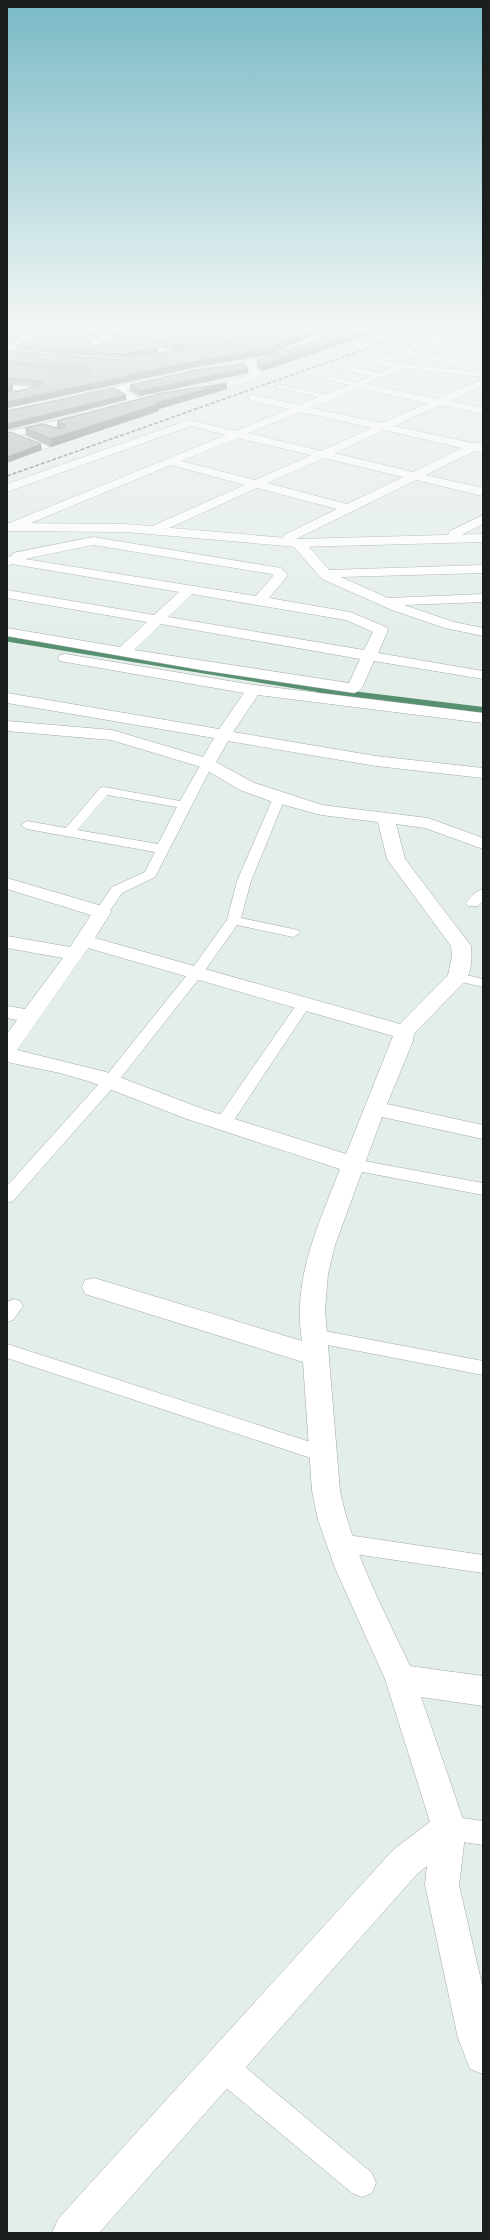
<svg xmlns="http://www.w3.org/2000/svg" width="490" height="2240" viewBox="0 0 490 2240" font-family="'Golos Text',sans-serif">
<rect width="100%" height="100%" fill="#e4eee8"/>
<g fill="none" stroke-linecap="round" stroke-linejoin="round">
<path stroke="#569070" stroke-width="5" d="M7 639 327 691"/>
<path stroke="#569070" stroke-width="6" d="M319 690 483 710"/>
<defs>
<path id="lane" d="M114 327 120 328 107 341 148 344 179 353 175 355 148 348 102 345 82 361H79V357L95 344 7 337V333L99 340Z
M458 327H467L464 329 483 333V337L458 332 438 340 483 349V353L431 343 411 351 457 361V365L404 354 386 362 483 373V377L404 368 357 387 323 378 327 376 356 383 373 376 330 366 334 364 380 373 394 367 374 365V361Z
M276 384 326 395 330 397 326 399 279 388H276Z
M7 385 39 388 43 390 7 398V394L23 391 7 389Z
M18 435H24L50 447 43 449 18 439Z
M207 760 213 764 155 877 122 893 107 915H97L95 912 112 887 145 872 155 852 27 829 21 825 27 821 66 828 100 788 104 787 180 801 201 764ZM107 795 177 807 158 844 77 830Z
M279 794 285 798 251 881 241 918 298 930 300 933 293 937 237 925 201 976 116 1084 13 1201 7 1203V1186L106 1076 191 970 227 920 237 881 273 798Z
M483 889V901L478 906H468L466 903C470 897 476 891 483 889Z
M458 973 483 979V987L453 980 451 977Z
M304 1000 309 1001 311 1004 230 1126 224 1127 218 1126 216 1122 218 1118 299 1001Z
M353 1159 483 1183V1195L347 1169 345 1165 347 1161Z
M14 1299 20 1301 23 1306 13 1320 7 1322V1302Z
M314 1329 483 1361V1375L307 1341 305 1336 307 1331Z
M7 1344 323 1446 330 1448 333 1454 330 1460 323 1462 7 1358Z
M341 1534 483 1555V1573L341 1552 334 1549 331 1543 334 1537Z
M449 1816 483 1821V1845L449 1840 440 1837 437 1828 440 1819Z
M222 2052 232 2056 372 2173 376 2183 372 2193 362 2197 352 2193 212 2076 208 2066 212 2056Z"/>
<path id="street" d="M50 327H63L7 353V346Z
M181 327H195L231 339 252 331 244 327H258L266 331 231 345Z
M330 327H342C329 342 274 360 254 365L263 375 262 377C249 381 203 398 194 388L199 385 226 382 251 374 242 364 244 362C274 354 302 342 330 327Z
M184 371 189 374 188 376 126 390 143 400V404L139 405 115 392 87 399 82 396 87 393Z
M483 379V386L450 401 483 408V414L440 405 394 426 472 443H481L483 452 475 451 425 475 483 488V496L416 480 294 540H303L329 570 483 565V573L341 577 388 598 483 594V602L404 605 454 622 483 628V636L445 628 392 610 322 579 293 546 292 543 293 541 284 546 278 542 286 534 337 509 257 488 158 533H150L148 530 150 527 245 485 171 465 14 530H7V524L226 435 191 426 7 492V484L186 421 190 420 236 431 289 409 249 400V396L253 395 299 405 357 382 438 399ZM358 388 428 403 382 423 311 408ZM301 412 372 428 321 451 248 433ZM384 430 462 448 413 472 334 453ZM238 438 311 455 255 480 181 461ZM324 458 403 477 347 504 267 483Z
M86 414 91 417 90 419 7 438V432Z
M483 515V524L459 536 456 542H448L446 539 450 531Z
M93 537 281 568 288 575 269 598 350 612 386 627 388 630 378 653 483 671V679L374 661 362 688 359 691 354 693 201 670 7 636V628L120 647 147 622 7 598V590L154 615 179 592 12 564 7 566V557L12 556 13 553ZM93 545 272 574 273 576 256 596 25 559ZM192 594 346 620 373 632 364 650 168 617ZM161 624 360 659 349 683 134 650Z
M65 654 254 685 483 713V723L258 695 233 732 376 756 483 768V778L376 766 228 741 216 762 252 782 322 805 428 818 483 838V849L425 828 396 824 405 859 471 946C472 957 472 972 465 981L414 1034 413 1041 387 1104 483 1125V1139L382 1117 335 1245 328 1274 325 1310 340 1491C353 1553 383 1609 410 1666L483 1676V1706L421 1697 466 1828 459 1885 483 1989V2074L470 2069 458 2038 425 1885 427 1866 417 1874 99 2233H52L58 2219 393 1850 430 1822 385 1679 335 1568 318 1520 312 1491 303 1362 85 1294 82 1287 85 1280 94 1278 302 1341C301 1331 299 1321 300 1311 300 1261 323 1214 340 1169L187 1119 91 1082 60 1073 7 1062V1034L17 1020 7 1018V1006L25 1009 63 958 7 948V936L70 947 91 915 7 889V878L109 908 111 912 95 938 400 1024 448 975 452 956 451 946 387 859 378 822 321 815 273 802 240 790 201 767 111 740 7 731V721L112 730 203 757 214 738 7 703V693L219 729 244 693 60 661 58 658 60 655ZM88 948 393 1036 346 1154 203 1109 106 1072 17 1050Z"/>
<path id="secondary" d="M7 523 126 524 298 539 483 534V542L298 547 126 532 7 531Z"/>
</defs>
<use href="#lane" stroke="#a2aaa5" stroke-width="1"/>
<use href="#street" stroke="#a2aaa5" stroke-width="1"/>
<use href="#secondary" stroke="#a2aaa5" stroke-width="1"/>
<use href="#lane" fill="#fff" fill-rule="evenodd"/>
<use href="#street" fill="#fff" fill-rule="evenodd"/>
<use href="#secondary" fill="#fff" fill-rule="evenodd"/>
<path stroke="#5a605d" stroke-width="1.5" stroke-dasharray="4 2" stroke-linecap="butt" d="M7 476 427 327"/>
</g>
<path fill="#929a95" d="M7 327H46L32 333 7 332Z
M54 327H109V329L98 338 50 335 49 329Z
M135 327H192L230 341 262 328 261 327H297L302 330H308L304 327H327L299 342 268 355 196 367 7 408V394L35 386 7 384V367L86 374 87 373 7 366V367V351L121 360 173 350 148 342 110 340 109 334 140 328Z
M200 327H248V331L231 337Z
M392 327 262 371 257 366V360L315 340 336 329Z
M91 340V344L95 346 158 348V353L121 358 16 350V345Z
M248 373 140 396 130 391V385Z
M227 383V389L159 409V411L51 447 26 435 25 428 60 429 57 428V421Z"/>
<path fill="#777d79" d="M33 327H46L32 333 31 328Z
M105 327H109V329L98 338V333Z
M243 327H248V331L231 337V332Z
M317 327H327L299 342 268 355 196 367 7 408V402L196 361 268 349Z
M376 327H392L262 371V365Z
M18 334V339L7 344V339Z
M185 343V349L173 350V345Z
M158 348V353L121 358V354Z
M248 368V373L140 396V391Z
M227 383V389L159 409V411L51 447V439L156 403Z
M13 385V391L7 393V387Z
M126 395V400L7 430V424Z
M41 444 42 450 7 463V457Z"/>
<path fill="#aab3ad" stroke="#777d79" d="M19 327H33L31 328Z
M54 327H105L98 333 49 329Z
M118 327H127L146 329 149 327H192L230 341 263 327H297L302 330H308L311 327H317L299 336 268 349 196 361 7 402V394L44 384 39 381 7 378V367L86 374 91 371 86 367 7 361V351L121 360 189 348 190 346 185 343 173 345 148 337 109 334Z
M216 327H244L231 332Z
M338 327H376L262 365 257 360 315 340 336 329Z
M7 333 18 334 7 339Z
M36 336 91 340V343L95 346 102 341 148 345 158 348 121 354 16 345Z
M244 364 248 368 140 391 130 385 196 370Z
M227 383 156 403 159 404 51 439 25 428 43 424 61 429 66 425 57 421 162 393Z
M7 384 13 385 7 387Z
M114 388 126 395 7 424V411Z
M11 432 41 444 7 457V433Z"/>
<linearGradient id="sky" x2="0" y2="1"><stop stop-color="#78b9c6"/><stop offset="0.51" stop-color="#f3f7f5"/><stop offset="1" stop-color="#f3f7f5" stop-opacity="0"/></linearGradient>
<rect width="490" height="641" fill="url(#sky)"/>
<rect width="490" height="2240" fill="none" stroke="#1b1f1d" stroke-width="16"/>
</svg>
